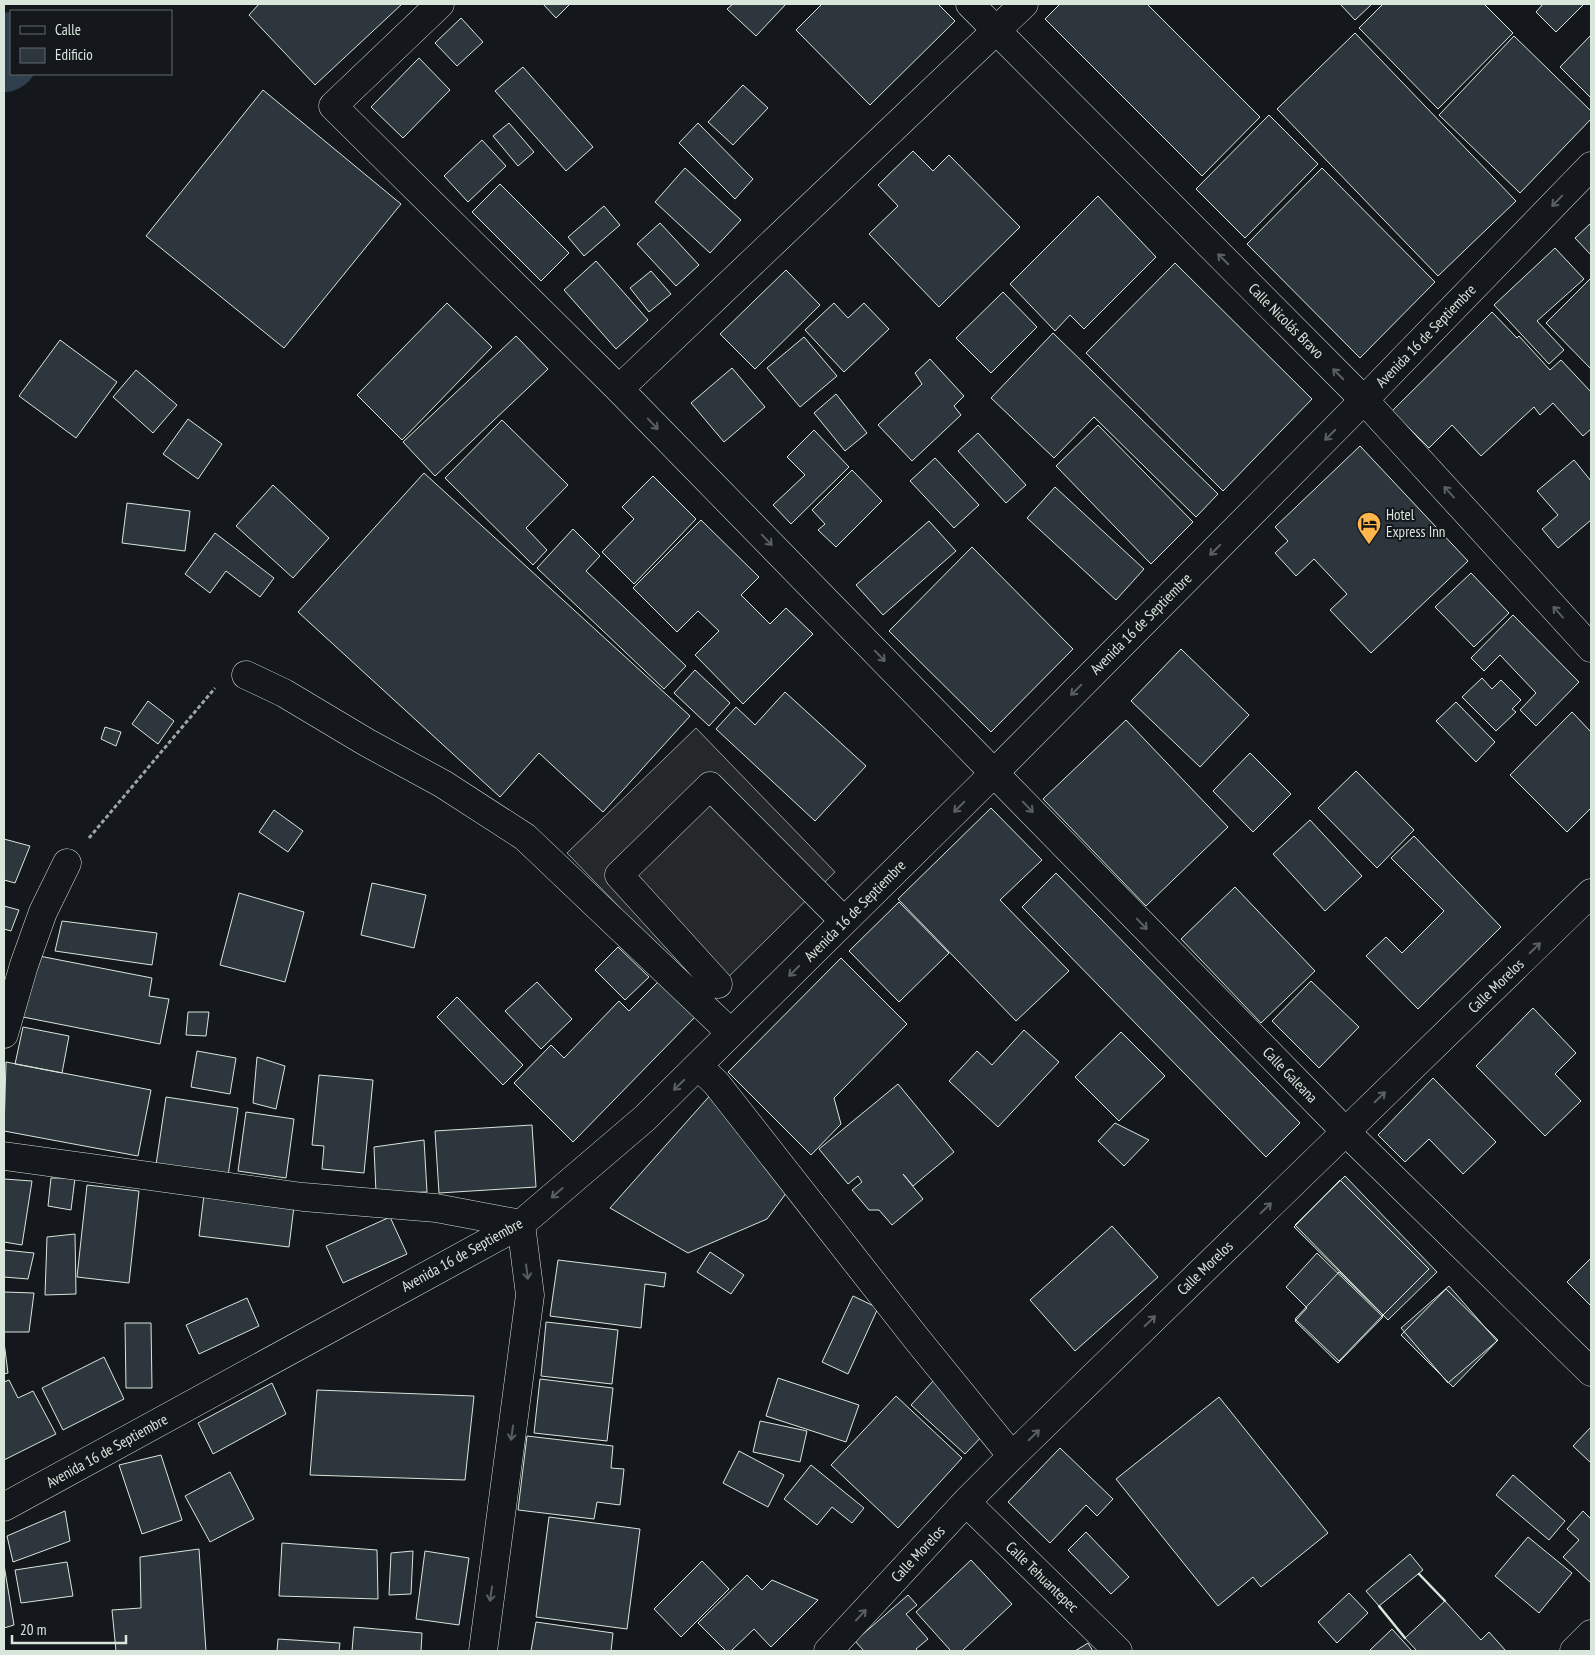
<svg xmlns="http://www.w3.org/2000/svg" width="1595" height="1655" viewBox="0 0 1595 1655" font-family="'PT Sans Narrow',sans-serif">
<rect width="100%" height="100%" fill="#14181c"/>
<path fill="#24282b" stroke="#939e99" d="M696 728 835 872 707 998 567 853Z"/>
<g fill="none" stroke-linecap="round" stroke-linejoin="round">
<path stroke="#2f3f4d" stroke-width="68" d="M4 58 11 46"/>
</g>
<path fill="#2c363c" stroke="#d8e6dc" d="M259 4H402L315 85 249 15Z
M543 4H570L556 18Z
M733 4H786L756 36 727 9Z
M822 4H938L955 21 870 105 796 30Z
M1060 4H1147L1260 117 1202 176 1045 19Z
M1340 4H1372L1355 20Z
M1383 4H1484L1513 33 1438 109 1359 28Z
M1543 4H1584L1556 32 1536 12Z
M461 18 483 42 457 66 435 43Z
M1355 33 1516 201 1438 276 1277 109Z
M1591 35V98L1560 67Z
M1514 36 1591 111V119L1520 193 1439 115Z
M419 58 450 90 403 138 371 107Z
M523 67 593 147 566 171 495 91Z
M743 85 768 108 733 145 708 122Z
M263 90 401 204 284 348 146 236Z
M1269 115 1318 164 1245 238 1196 189Z
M509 123 534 152 518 166 493 136Z
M698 123 753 179 735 199 679 143Z
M482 140 506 166 468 202 444 176Z
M913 151 933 171 949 155 1020 227 939 307 869 234 898 206 878 185Z
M685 168 741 220 710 253 655 202Z
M1322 168 1435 282 1360 358 1247 244Z
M500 184 569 253 541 281 472 212Z
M1098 196 1156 257 1084 329 1070 315 1055 331 1010 284Z
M604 206 620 225 584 256 568 237Z
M660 223 699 265 676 286 637 244Z
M1591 223V255L1575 238Z
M1555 248 1584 279 1537 321 1564 350 1549 364 1494 305Z
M596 261 648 320 616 349 564 290Z
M1175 263 1312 399 1223 491 1086 353Z
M786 270 820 305 755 369 720 334Z
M651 271 671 294 649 312 630 288Z
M1591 278V369L1546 323Z
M1003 292 1037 327 991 373 956 338Z
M447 303 492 347 402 440 357 395Z
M834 303 848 318 864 303 889 329 844 372 805 330Z
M1492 312 1517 338 1519 336 1550 370 1561 360 1591 392V429L1583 436 1553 403 1540 415 1534 407 1481 456 1452 425 1429 448 1392 411Z
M1053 333 1218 494 1196 517 1094 417 1054 458 991 398Z
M516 336 548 369 435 476 403 442Z
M804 337 837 376 800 407 767 368Z
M60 340 117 382 76 438 19 396Z
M930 359 964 396 954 406 961 415 912 461 878 425 922 384 915 373Z
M732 368 765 407 724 442 691 403Z
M136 370 177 405 153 433 113 397Z
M836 394 867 433 845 451 814 413Z
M188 419 222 444 198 479 163 454Z
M502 420 568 485 526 528 547 550 533 565 445 478Z
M1098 425 1193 522 1151 564 1056 466Z
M814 430 849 467 791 524 773 505 805 475 787 457Z
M978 433 1026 485 1006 503 958 451Z
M1360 446 1468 561 1371 653 1330 610 1347 594 1314 559 1296 576 1275 553 1288 541 1275 527Z
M935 458 979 505 954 528 910 481Z
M1574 460 1591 481V520L1558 548 1542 529 1558 515 1537 491Z
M852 470 882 501 836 547 818 530 825 524 812 510Z
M424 473 690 716 603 812 539 753 500 797 298 612Z
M653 476 696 519 634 584 602 552 634 519 622 507Z
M273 485 329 538 293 578 236 526Z
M1055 487 1144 569 1116 600 1027 518Z
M127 503 190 511 185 551 122 543Z
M701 520 759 577 741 595 770 624 786 608 813 634 743 704 695 655 719 631 698 611 677 632 633 588Z
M929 521 956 551 883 615 856 585Z
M573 529 600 556 586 571 686 666 664 689 537 568Z
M215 533 274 578 260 597 226 571 210 593 185 574Z
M972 547 1073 649 991 732 889 631Z
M1471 573 1509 613 1474 647 1435 607Z
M1513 615 1579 682 1536 726 1520 710 1536 693 1500 655 1484 671 1471 658Z
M1181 649 1249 715 1200 767 1131 701Z
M695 670 730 703 709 726 674 693Z
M1482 678 1492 689 1501 680 1521 700 1512 709 1516 712 1496 731 1462 697Z
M785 692 866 766 815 821 716 729 736 707 755 725Z
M148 701 174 721 158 744 132 724Z
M1456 702 1495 742 1476 762 1436 721Z
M1572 712 1591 732V808L1567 832 1510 775Z
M1126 720 1228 827 1146 906 1043 799Z
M105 727 121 732 116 746 101 739Z
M1250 753 1291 794 1253 832 1213 791Z
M1356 771 1414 830 1377 868 1318 808Z
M991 808 1042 860 1000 900 1069 971 1016 1021 898 899Z
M274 810 303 831 288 852 259 832Z
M1310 820 1362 876 1325 911 1273 854Z
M1414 836 1501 927 1418 1009 1366 956 1386 937 1402 953 1444 911 1391 858Z
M4 839 30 846 15 883 4 880Z
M1056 873 1300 1123 1266 1157 1022 907Z
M372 883 426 895 414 948 361 935Z
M1235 887 1315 971 1261 1023 1181 939Z
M239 893 304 912 285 982 220 965Z
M899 902 949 953 899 1002 849 951Z
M4 906 19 910 11 931 4 929Z
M62 921 157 933 152 965 55 951Z
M618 947 649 977 625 1000 595 970Z
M34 955 152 978 149 996 169 999 160 1044 23 1017Z
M841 958 907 1024 834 1098 841 1124 811 1155 728 1072Z
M1311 981 1359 1027 1319 1068 1272 1021Z
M537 982 572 1019 541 1049 505 1011Z
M658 982 695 1017 573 1142 514 1083 551 1045 564 1058 619 1001 629 1011Z
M457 997 523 1065 503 1085 437 1017Z
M1533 1008 1576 1053 1555 1074 1581 1101 1545 1136 1476 1066Z
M188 1012H209L206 1036 186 1035Z
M23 1027 69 1036 62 1073 15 1064Z
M1024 1030 1059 1062 998 1127 949 1081 977 1051 992 1065Z
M1121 1032 1165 1076 1119 1121 1075 1077Z
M197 1051 236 1058 230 1094 191 1087Z
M257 1057 285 1066 276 1109 253 1103Z
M6 1062 151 1090 138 1156 4 1131Z
M319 1075 373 1080 364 1173 322 1169 324 1146 312 1145Z
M1433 1078 1496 1142 1463 1174 1429 1139 1405 1162 1378 1135Z
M898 1084 954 1152 913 1186 903 1174 923 1199 892 1225 879 1210H869L852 1190 862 1182 858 1176 848 1184 819 1149Z
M714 1091 787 1192 767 1219 688 1253 610 1208Z
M166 1097 238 1108 228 1176 156 1165Z
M246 1112 294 1119 286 1178 238 1171Z
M1115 1123 1149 1140 1124 1166 1098 1141Z
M532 1125 536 1187 439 1193 435 1131Z
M424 1140 427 1192 376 1193 374 1147Z
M1345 1176 1437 1272 1388 1320 1295 1225Z
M51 1178H75L71 1210 48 1206Z
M4 1179 32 1181 22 1245 4 1242Z
M1340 1180 1429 1269 1383 1315 1294 1227Z
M87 1185 139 1191 129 1283 77 1277Z
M204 1195 294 1206 289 1247 199 1236Z
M390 1217 407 1254 343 1283 326 1246Z
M1112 1226 1158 1277 1075 1351 1030 1300Z
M75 1234 76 1294 45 1295 47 1237Z
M4 1250 34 1253 28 1279 4 1277Z
M710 1252 744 1275 731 1294 697 1272Z
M1317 1253 1383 1317 1338 1363 1295 1321 1307 1308 1286 1287Z
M1591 1258V1306L1567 1282Z
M558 1260 666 1273 664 1287 645 1284 641 1328 550 1316Z
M1339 1272 1383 1315 1339 1361 1295 1319Z
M1449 1286 1497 1341 1448 1383 1401 1328Z
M1446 1289 1498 1340 1453 1387 1401 1335Z
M4 1292 34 1293 29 1332H4Z
M853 1296 878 1308 848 1374 822 1362Z
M247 1298 259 1326 199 1354 186 1325Z
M546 1322 618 1330 612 1384 541 1376Z
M125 1323H151L152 1388H126Z
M4 1342 8 1373 4 1374Z
M104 1357 124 1399 63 1430 42 1388Z
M778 1378 859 1405 846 1442 766 1416Z
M540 1379 613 1388 607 1441 534 1433Z
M9 1380 18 1398 33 1391 56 1434 4 1460V1382Z
M934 1380 986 1432 965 1454 911 1405Z
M272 1383 286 1414 213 1454 198 1423Z
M317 1390 474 1396 465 1480 310 1475Z
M896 1396 962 1458 898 1528 831 1465Z
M1219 1397 1328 1533 1261 1587 1253 1577 1218 1606 1116 1479Z
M760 1421 807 1431 800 1462 753 1452Z
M1591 1427V1463L1573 1446Z
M527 1436 613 1446 611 1468 624 1469 620 1505 597 1502 594 1519 518 1510Z
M1060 1448 1113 1499 1097 1516 1086 1505 1050 1543 1008 1502Z
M739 1451 784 1475 768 1507 723 1483Z
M161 1455 182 1520 142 1534 119 1465Z
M811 1465 864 1508 852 1523 832 1507 817 1525 784 1499Z
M230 1472 254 1519 210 1542 185 1496Z
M1513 1475 1565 1521 1549 1540 1496 1495Z
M65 1511 70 1541 13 1562 7 1536Z
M1583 1511 1591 1519V1583L1563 1557 1579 1540 1567 1529Z
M549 1517 640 1529 627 1629 536 1617Z
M1086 1532 1129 1577 1111 1594 1068 1550Z
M1528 1537 1572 1573 1539 1613 1495 1576Z
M282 1543 377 1550 378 1599 279 1596Z
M199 1549 206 1651H116L112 1610 141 1608 140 1557Z
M413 1551 411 1594 389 1595 391 1553Z
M425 1551 469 1558 459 1625 416 1619Z
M1410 1554 1423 1570 1379 1606 1366 1591Z
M971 1560 1012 1604 962 1651H951L916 1612Z
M702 1561 729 1589 681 1637 654 1609Z
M67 1562 73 1596 21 1603 15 1570Z
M4 1565 14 1625 4 1628Z
M747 1575 762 1590 772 1580 818 1600 771 1647 754 1629 731 1651H726L698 1623Z
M1349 1593 1368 1613 1337 1643 1318 1622Z
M908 1595 917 1605 906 1614 928 1639 916 1649 918 1651H864L855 1641Z
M1445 1601 1481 1640 1489 1632 1506 1651H1417L1405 1638Z
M536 1622 613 1633 611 1651H531Z
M354 1627 422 1633 421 1651H352Z
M1392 1629 1412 1651H1369Z
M278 1639 340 1643 339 1651H277Z
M1088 1643 1093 1651H1075Z"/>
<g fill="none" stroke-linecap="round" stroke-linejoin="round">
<defs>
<path id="minor" d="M970 4 1364 400 1591 648
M619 389 1024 4
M246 675 284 693 366 742 443 784 525 837 731 1033
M718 984 619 875 710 786 844 921
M4 1034 24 965 43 912 67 863
M698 1066 716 1083 916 1338 1012 1456
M4 1156 303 1197 436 1208 521 1224 530 1295 483 1651
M966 1502 1118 1651
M4 1507 521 1224 645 1118 994 773 619 389 333 106 440 4
M828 1651 966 1502 1012 1456 1591 893
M1574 1651 1591 1634"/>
<path id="major" d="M1591 166 1364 400 994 773 1345 1131 1591 1372"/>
</defs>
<use href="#minor" stroke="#d8e6dc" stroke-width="29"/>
<use href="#major" stroke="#d8e6dc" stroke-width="29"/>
<path stroke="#9da8a2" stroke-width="3" stroke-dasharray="4 2.5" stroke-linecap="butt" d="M89 838 215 688"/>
<use href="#minor" stroke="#14181c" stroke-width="28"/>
<use href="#major" stroke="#14181c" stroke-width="28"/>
<path stroke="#d8e6dc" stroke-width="2.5" d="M1419 1574 1445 1601
M1379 1606 1405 1638"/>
</g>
<defs><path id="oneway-shaft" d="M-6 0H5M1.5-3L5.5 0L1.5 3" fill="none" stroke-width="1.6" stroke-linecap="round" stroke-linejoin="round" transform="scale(1.25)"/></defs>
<g stroke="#59605f">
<use href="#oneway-shaft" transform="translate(1557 201) rotate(134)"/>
<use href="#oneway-shaft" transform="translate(1223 259) rotate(-135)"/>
<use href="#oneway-shaft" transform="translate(1338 374) rotate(-135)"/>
<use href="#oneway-shaft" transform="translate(653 424) rotate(46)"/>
<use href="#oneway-shaft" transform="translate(1330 435) rotate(135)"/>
<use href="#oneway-shaft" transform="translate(1449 492) rotate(-132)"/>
<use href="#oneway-shaft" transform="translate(767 540) rotate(46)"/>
<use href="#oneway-shaft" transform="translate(1215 550) rotate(135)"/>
<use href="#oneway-shaft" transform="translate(1558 612) rotate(-132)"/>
<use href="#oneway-shaft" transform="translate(880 656) rotate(46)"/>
<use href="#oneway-shaft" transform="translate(1076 690) rotate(135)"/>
<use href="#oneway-shaft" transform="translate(959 807) rotate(135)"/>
<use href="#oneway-shaft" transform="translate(1028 807) rotate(46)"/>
<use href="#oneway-shaft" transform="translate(1142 924) rotate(46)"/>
<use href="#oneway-shaft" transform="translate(1535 948) rotate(-44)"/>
<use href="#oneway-shaft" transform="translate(794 971) rotate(135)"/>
<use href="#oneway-shaft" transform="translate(679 1085) rotate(136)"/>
<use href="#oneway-shaft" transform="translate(1380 1097) rotate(-44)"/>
<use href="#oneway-shaft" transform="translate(557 1193) rotate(139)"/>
<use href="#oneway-shaft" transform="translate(1266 1208) rotate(-44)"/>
<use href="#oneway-shaft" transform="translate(527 1272) rotate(83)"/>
<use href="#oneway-shaft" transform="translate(1150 1321) rotate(-44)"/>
<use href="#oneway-shaft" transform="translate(512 1433) rotate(98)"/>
<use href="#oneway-shaft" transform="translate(1034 1435) rotate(-44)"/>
<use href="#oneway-shaft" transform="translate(491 1594) rotate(98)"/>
<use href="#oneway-shaft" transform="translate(861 1615) rotate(-47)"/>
</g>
<defs>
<symbol id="hotel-pin" viewBox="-11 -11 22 30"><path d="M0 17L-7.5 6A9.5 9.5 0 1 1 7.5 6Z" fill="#ffb74d" stroke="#14181c"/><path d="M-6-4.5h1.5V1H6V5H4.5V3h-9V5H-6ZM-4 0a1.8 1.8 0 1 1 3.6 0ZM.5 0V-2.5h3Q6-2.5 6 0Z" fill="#111"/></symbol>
</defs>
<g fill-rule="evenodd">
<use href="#hotel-pin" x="1355" y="510" width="28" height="38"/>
</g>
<g text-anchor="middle" stroke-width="4" stroke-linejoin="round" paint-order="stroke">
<g font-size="15" fill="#d8e6dc" stroke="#14181c">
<text transform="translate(1286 321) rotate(45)" y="5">Calle Nicolás Bravo</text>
<text transform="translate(1426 336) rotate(-46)" y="5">Avenida 16 de Septiembre</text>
<text transform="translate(1141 624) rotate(-45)" y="5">Avenida 16 de Septiembre</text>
<text transform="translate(855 911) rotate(-45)" y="5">Avenida 16 de Septiembre</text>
<text transform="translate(1496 986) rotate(-44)" y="5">Calle Morelos</text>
<text transform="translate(1290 1075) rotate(46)" y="5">Calle Galeana</text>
<text transform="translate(462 1255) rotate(-29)" y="5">Avenida 16 de Septiembre</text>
<text transform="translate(1205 1268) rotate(-44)" y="5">Calle Morelos</text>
<text transform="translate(107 1451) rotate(-29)" y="5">Avenida 16 de Septiembre</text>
<text transform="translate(918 1554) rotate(-47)" y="5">Calle Morelos</text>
<text transform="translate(1042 1577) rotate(44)" y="5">Calle Tehuantepec</text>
</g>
<g font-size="15" fill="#d8e6dc" stroke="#14181c" text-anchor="start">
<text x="1386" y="520">Hotel<tspan x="1386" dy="17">Express Inn</tspan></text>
</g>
</g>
<rect width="1595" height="1655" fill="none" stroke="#d8e6dc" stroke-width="10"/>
<rect x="10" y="10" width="162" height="65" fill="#14181c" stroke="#626a69"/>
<rect x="20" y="26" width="25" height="8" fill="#14181c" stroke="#626a69"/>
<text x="55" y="35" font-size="15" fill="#d8e6dc">Calle</text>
<rect x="20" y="48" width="25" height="15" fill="#2c363c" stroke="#626a69"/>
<text x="55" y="60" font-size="15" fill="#d8e6dc">Edificio</text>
<path d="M12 1635v8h114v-8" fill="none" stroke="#d8e6dc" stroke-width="2.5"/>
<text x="20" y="1635" font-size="15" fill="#d8e6dc" stroke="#14181c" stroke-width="4" paint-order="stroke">20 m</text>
</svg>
